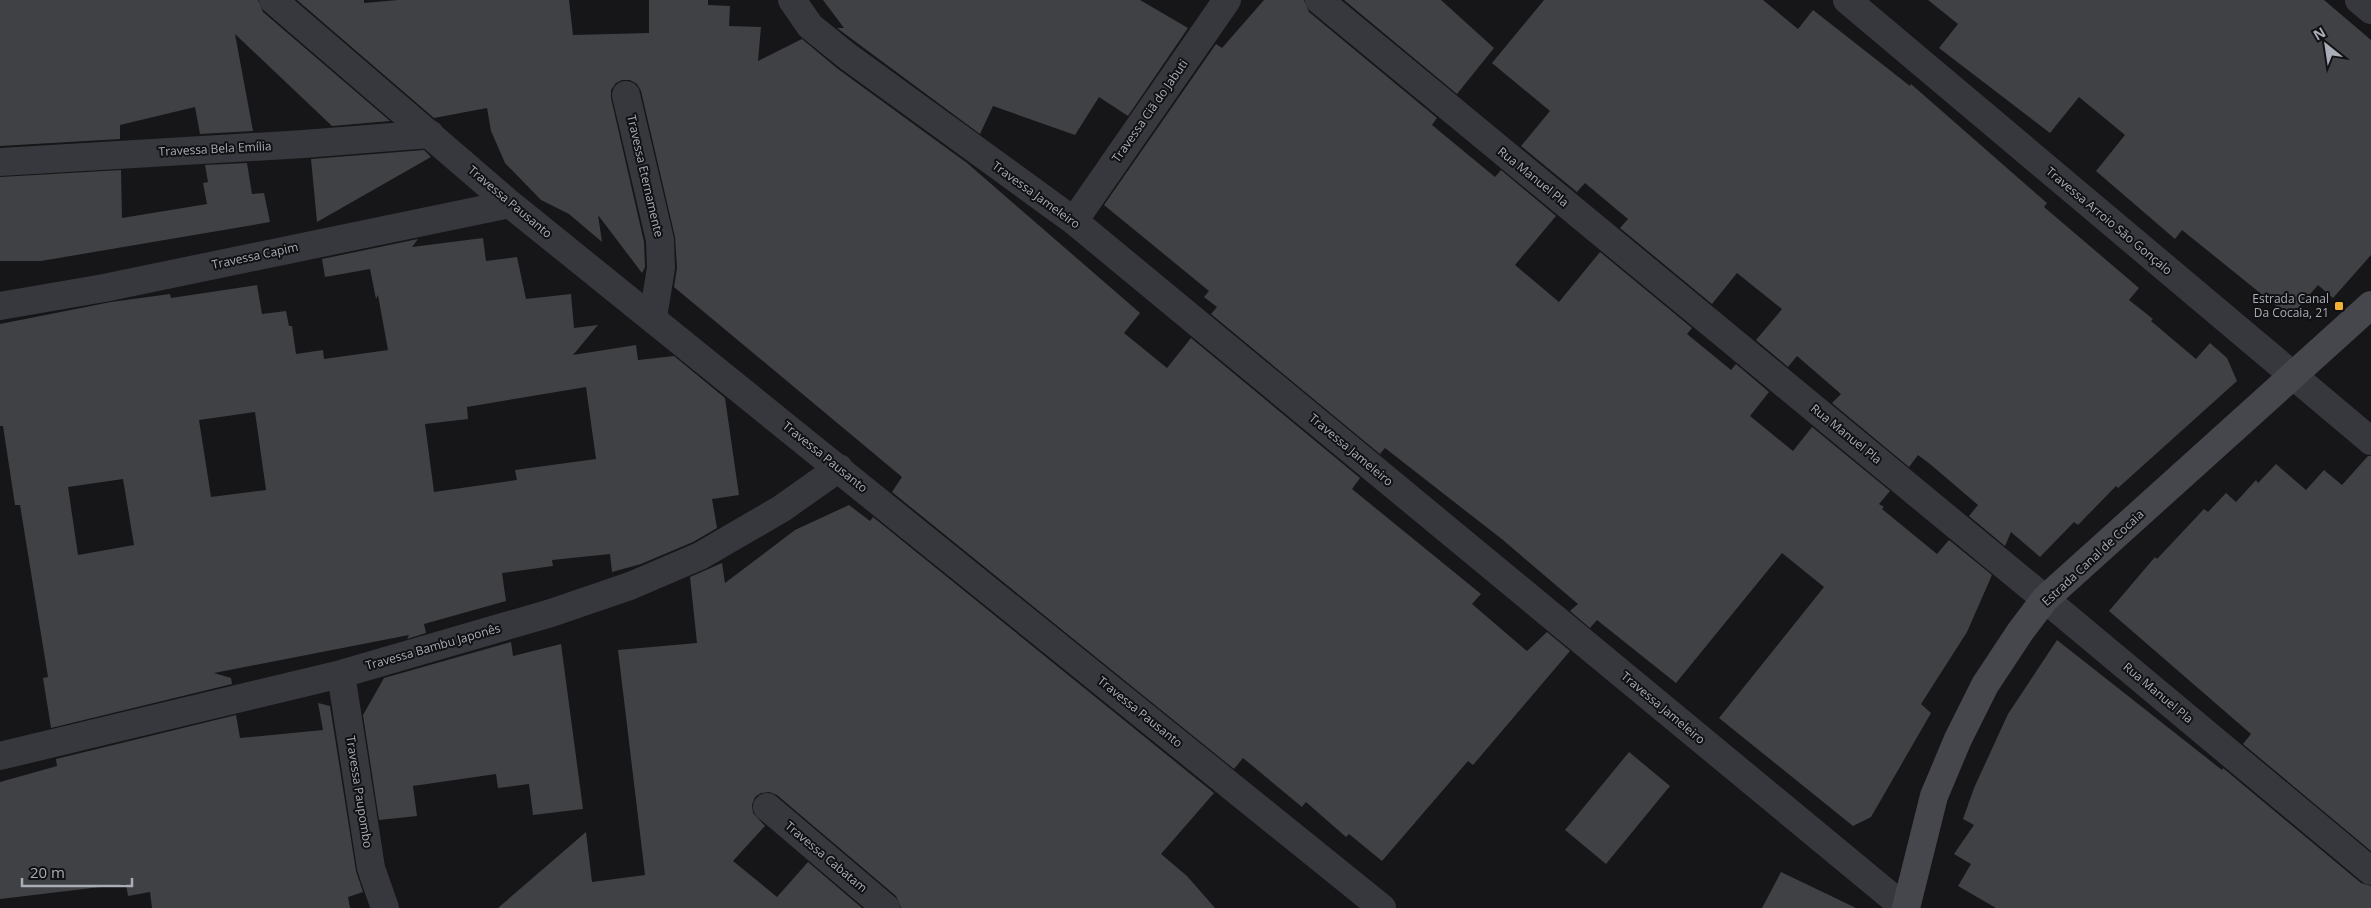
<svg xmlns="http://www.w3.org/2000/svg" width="2371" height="908" viewBox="0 0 2371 908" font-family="'Open Sans',sans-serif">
<rect width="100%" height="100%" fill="#161618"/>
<path fill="#404145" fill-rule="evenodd" d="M0 0H258L263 12 390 121 332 126 235 34 253 131 200 134 195 107 120 125V139L0 146Z
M297 0H364V3L398 0H569L573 35 649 33V0H708V5L730 6 729 26 761 27 758 61 802 39 838 69 967 163 1140 313 1124 333 1167 368 1191 338 1360 478 1352 489 1481 594 1472 604 1527 651 1547 632 1570 651 1473 765 1468 761 1382 861 1349 834 1346 837 1306 802 1302 807 1243 758 1234 769 892 492 902 477 674 287 677 268 675 237 641 91 637 84 630 80H622L616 83 611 90V98L644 242 645 267 642 273 598 215 602 242 569 214 541 200 505 163 491 131 487 108 434 118Z
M823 0H1140L1188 28 1128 116 1099 97 1075 135 993 106 980 134 837 28H844Z
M1264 0H1304L1309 12 1437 118 1432 125 1495 177 1501 170 1556 216 1515 265 1559 302 1600 252 1692 328 1687 334 1731 370 1736 364 1769 392 1750 416 1793 451 1812 427 1890 491 1879 504 1884 507 1882 509 1937 554 1949 540 1992 575 1967 632 1921 704 1931 713 1871 817 1853 826 1719 718 1824 587 1782 553 1676 683 1597 620 1590 628 1570 611 1578 604 1503 540 1385 448 1380 454 1211 314 1217 307 1204 297 1209 291 1104 205 1216 44 1222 48Z
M1344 0H1441L1494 48 1457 94Z
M1544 0H1763L1798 29 1813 10 1910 86 1911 84 2047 203 2044 207 2139 288 2129 300 2153 319 2151 321 2196 359 2210 343 2227 358 2237 381 2118 488 2116 486 2078 525 2074 522 2040 557 2011 532 2005 546 1969 516 1978 505 1930 464 1918 455 1909 467 1832 403 1841 394 1797 356 1788 367 1756 340 1782 309 1737 273 1712 304 1620 228 1628 219 1585 183 1577 192 1521 146 1550 111 1492 63Z
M1928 0H2324L2371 40V255L2333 298 2318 285 2290 317 2182 230 2175 239 2096 171 2125 135 2079 97 2050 133 1939 48 1958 24Z
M424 150 431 157 317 222 311 159Z
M247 163 252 194 264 193 270 222 41 261H0V177L121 170 122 218 207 204 203 183 208 182 205 165Z
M483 238 486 261 517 257 526 299 571 294 574 328 598 325 573 355 636 345 638 360 674 356 725 398 739 495 712 499 717 528 693 542 641 564 612 572 610 554 552 560 553 566 502 573 506 601 424 624 426 633 407 639 409 635 214 673 231 678 232 684 51 728 43 678 48 677 20 505H15L3 426H0V324L111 302 170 294 171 298 257 285 262 314 286 311 289 326H292L296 354 323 350 324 359 388 350 378 295 376 299 370 269 325 277 322 259 418 239 412 247ZM586 387 596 459 515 470 517 480 434 492 425 424 468 419 467 407ZM255 412 266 490 211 497 199 420ZM123 479 134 545 78 555 68 487Z
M2368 456H2371V851L2243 744 2251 734 2109 611 2155 557 2157 559 2204 509 2208 512 2226 493 2236 502 2256 480 2258 483 2276 464 2306 490 2324 470 2342 485Z
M849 505 870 521 873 517 1214 793 1161 854 1187 876 1215 908H901L896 896 777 795 769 792 761 793 755 797 752 805 753 813 765 826 733 861 777 897 808 862 862 908H498L586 832 592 882 645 875 618 650 697 643 690 577 722 563 725 583 795 530Z
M2057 640 2222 770 2223 768 2361 883 2371 886V908H1996L1958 886 1971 864 1954 854 1974 825 1963 819 1974 788 2008 714Z
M511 642 513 656 561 644 583 809 533 815 529 784 498 788 496 774 413 786 417 816 379 820 363 715 384 678Z
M318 703 330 706 356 871 363 892 348 897 350 908H152L150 892 128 896 126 884 0 899V782L57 766 56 759 236 715 240 738 323 730Z
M1629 752 1670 786 1606 864 1565 830Z
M1781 872 1856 908H1762Z"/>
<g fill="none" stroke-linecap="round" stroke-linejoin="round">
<path stroke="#37383d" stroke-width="28" d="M273 0 510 204 1382 908
M792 0 810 26 847 56 1074 221 1905 908
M1319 0 2045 599 2371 871
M1847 0 2371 441
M2359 0 2371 10
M626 95 660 240 661 268 653 317
M0 162 304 144 430 134
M1074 221 1227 0
M0 306 104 288 510 204
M341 674 371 868 385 908
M0 756 341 674 551 613 630 586 700 556 781 509 839 468
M767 807 886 908"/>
<path stroke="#45474d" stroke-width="28" d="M1906 908 1934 796 1958 739 1985 685 2020 632 2045 599 2371 305"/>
</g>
<rect fill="#f2b134" stroke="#111113" stroke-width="2" x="2334" y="301" width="10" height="10" rx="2.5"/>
<g text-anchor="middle" stroke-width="4" stroke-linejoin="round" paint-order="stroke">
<g font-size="12" fill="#a8adb8" stroke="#111113">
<text transform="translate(1150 111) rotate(-55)" y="4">Travessa Ciã do Jabuti</text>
<text transform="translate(215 149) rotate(-3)" y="4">Travessa Bela Emília</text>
<text transform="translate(645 176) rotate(77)" y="4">Travessa Eternamente</text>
<text transform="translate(1533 177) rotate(39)" y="4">Rua Manuel Pla</text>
<text transform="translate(1036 195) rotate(36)" y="4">Travessa Jameleiro</text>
<text transform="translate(510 202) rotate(40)" y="4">Travessa Pausanto</text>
<text transform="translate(2109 221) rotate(40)" y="4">Travessa Arroio São Gonçalo</text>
<text transform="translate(255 256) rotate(-12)" y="4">Travessa Capim</text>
<text transform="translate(1846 434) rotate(39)" y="4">Rua Manuel Pla</text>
<text transform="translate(1351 450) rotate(40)" y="4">Travessa Jameleiro</text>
<text transform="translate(825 457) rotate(39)" y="4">Travessa Pausanto</text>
<text transform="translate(2093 558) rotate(-43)" y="4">Estrada Canal de Cocaia</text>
<text transform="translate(433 647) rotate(-16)" y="4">Travessa Bambu Japonês</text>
<text transform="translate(2158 693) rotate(40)" y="4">Rua Manuel Pla</text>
<text transform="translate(1663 708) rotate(40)" y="4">Travessa Jameleiro</text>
<text transform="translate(1140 712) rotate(39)" y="4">Travessa Pausanto</text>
<text transform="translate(359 792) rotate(81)" y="4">Travessa Paupombo</text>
<text transform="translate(826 857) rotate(40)" y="4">Travessa Cabatam</text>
</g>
<g font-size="12" fill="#a8adb8" stroke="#111113" text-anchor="end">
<text x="2329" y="303">Estrada Canal<tspan x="2329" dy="14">Da Cocaia, 21</tspan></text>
</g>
</g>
<g transform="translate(2326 45) rotate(330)" stroke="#111113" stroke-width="4" paint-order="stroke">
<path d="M0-4L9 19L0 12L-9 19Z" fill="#a8adb8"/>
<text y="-8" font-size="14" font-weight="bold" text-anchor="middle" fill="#a8adb8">N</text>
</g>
<path d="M22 878v8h110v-8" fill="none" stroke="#a8adb8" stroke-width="2.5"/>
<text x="30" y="878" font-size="15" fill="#a8adb8" stroke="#111113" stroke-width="4" paint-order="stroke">20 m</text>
</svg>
